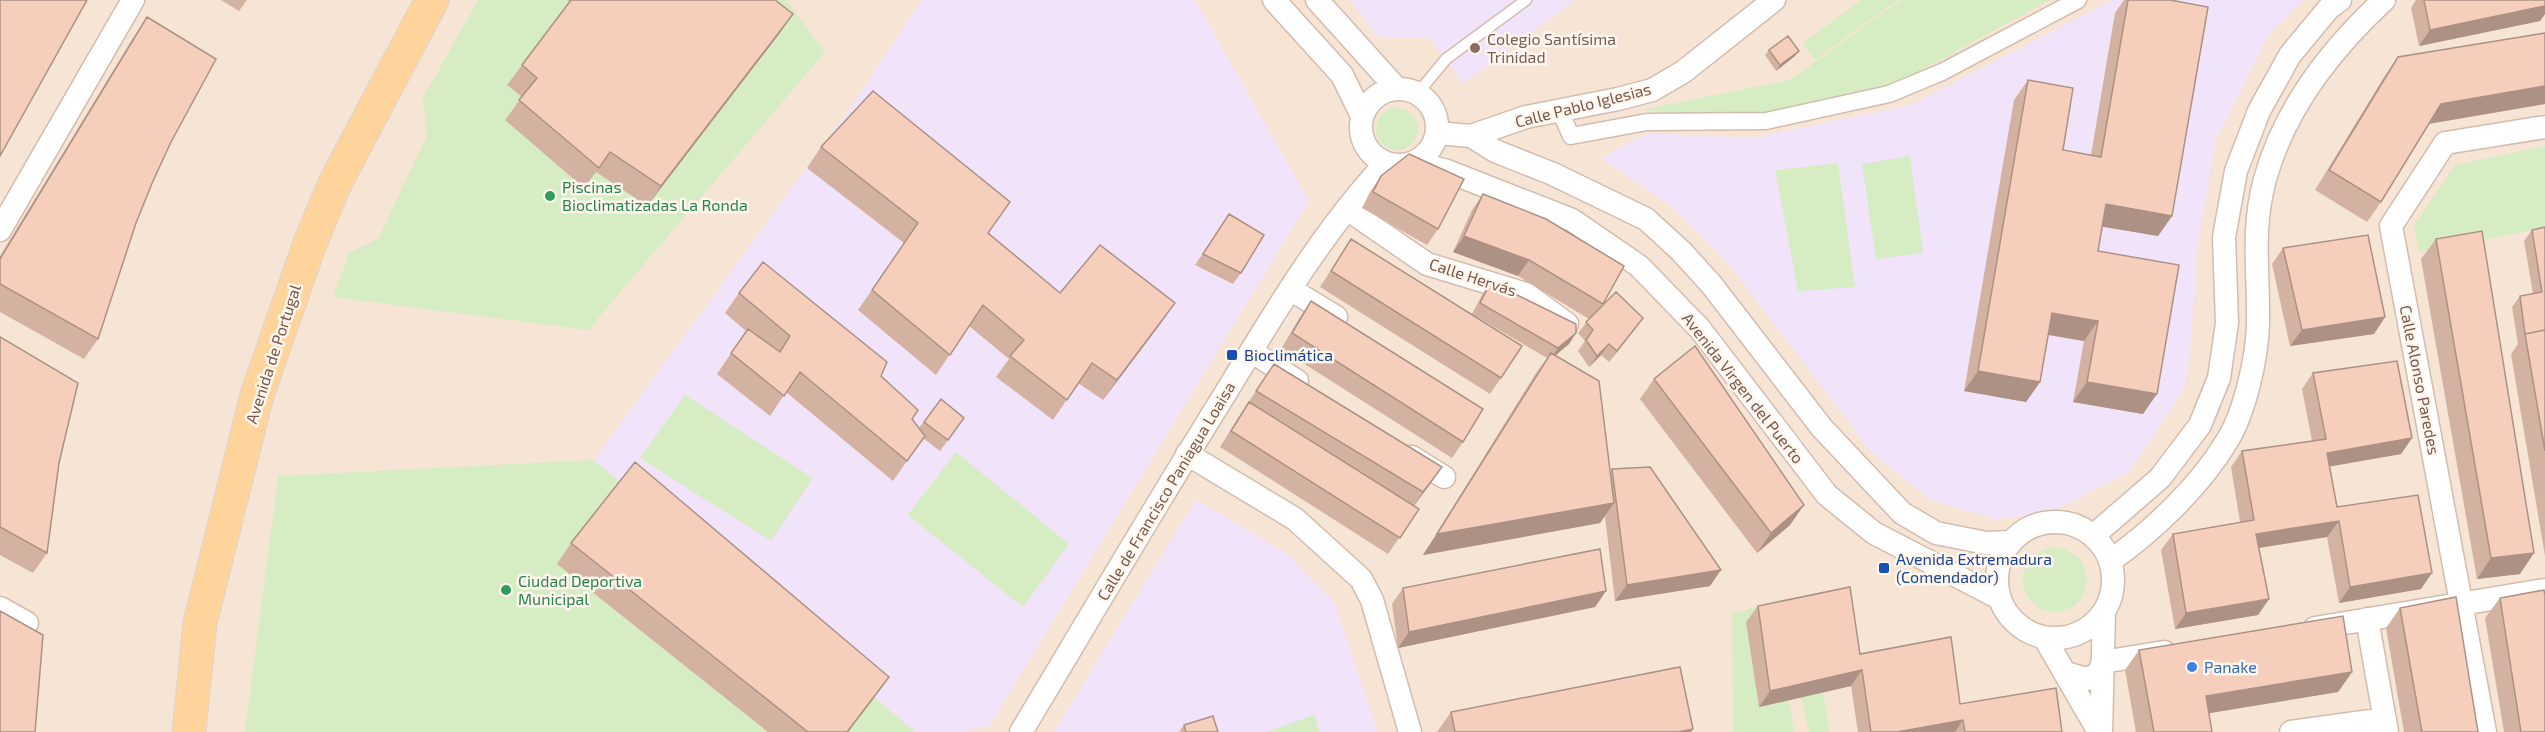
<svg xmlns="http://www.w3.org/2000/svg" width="2545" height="732" viewBox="0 0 2545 732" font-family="'Exo 2',sans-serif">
<rect width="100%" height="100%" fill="#fef3e6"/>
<path fill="#f6e5d4" d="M0 0H2545V732H0Z"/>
<path fill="#f0e3fa" d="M922 0H1195L1309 201 990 725 962 732H915L594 460 853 104Z
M1350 0H1575L1463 84 1430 37H1378Z
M2112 0H2304L2268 36 2216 140 2196 254 2195 295 2186 386 2129 472 2052 512 1996 519 1932 501 1872 453 1731 267 1670 205 1601 158 1648 133 1751 138 1911 105Z
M1196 499 1289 555 1334 602 1378 732H1054Z"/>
<path fill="#d6edc3" d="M478 0H786L825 52 588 330 333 297 349 253 378 239 427 136 423 98Z
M1861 0H1898L1815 60 1803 43Z
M1901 0H2050L1905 79 1852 95 1759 115H1700L1642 110 1790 80Z
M1376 129a21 21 0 1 1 42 0a21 21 0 1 1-42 0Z
M2545 146V228L2419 252 2414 226 2455 165Z
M1910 156 1923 253 1876 259 1862 164Z
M1838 163 1855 287 1798 291 1775 170Z
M685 395 813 478 771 541 640 458Z
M956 452 1069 544 1023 607 908 515Z
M594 460 915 732H245L278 476Z
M2023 580a32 32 0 1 1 64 0a32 32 0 1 1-64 0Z
M1780 599 1783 615 1759 706 1789 700 1794 732H1733L1732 614Z
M1823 692 1830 732H1809L1801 697Z
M1314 715 1320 732H1266Z"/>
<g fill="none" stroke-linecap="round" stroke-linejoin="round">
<defs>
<path id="service" d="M1417 94 1446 59 1526 0"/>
<path id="pedestrian" d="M1560 111 1571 136 1647 122 1766 121 1889 94 1942 72 2078 0"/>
<path id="minor" d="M1274 0 1342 75 1362 116
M1317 0 1397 89
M1361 127a38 38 0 1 1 76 0a38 38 0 1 1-76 0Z
M1437 133 1471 136 1526 117 1618 99 1652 90 1683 72 1774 0
M1471 136 1495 151 1553 174 1646 219 1681 251 1711 284 1822 428 1902 513 1936 533 1986 543 2010 542
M1416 163 1447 171 1572 220 1639 266 1700 329 1827 495 1874 533 1999 598
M1347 209 1427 264 1526 294 1567 324
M0 230 133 0
M1290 289 1336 317
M1251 351 1297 381
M1187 454 1295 519 1361 579 1372 600 1410 732
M1412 457 1444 477
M1997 580a58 58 0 1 1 116 0a58 58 0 1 1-116 0Z
M2093 536 2160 478 2200 425 2219 378 2227 323 2224 237 2236 171 2259 111 2290 55 2329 8 2340 0
M2110 561C2153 531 2200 486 2227 441 2245 412 2257 358 2258 324 2259 273 2251 230 2265 179 2285 107 2331 49 2384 0
M0 608 27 623
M2367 619 2387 732
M2315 628 2545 590
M2044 637 2099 732
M2066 673 2087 679 2098 674 2103 662 2164 652
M1021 732C1089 619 1155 506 1225 394 1273 315 1322 232 1385 164
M2101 732 2104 611
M2291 732 2385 719
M2485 732 2391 226 2445 143 2545 127"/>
<path id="primary" d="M189 732 200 623 257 395 309 246 335 183 432 0"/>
</defs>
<use href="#service" stroke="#d3bcae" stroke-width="13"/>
<use href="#pedestrian" stroke="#d3bcae" stroke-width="19"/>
<use href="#minor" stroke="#d3bcae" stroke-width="25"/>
<use href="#primary" stroke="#dcd3d0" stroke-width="35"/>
<use href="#service" stroke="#fff" stroke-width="10"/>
<use href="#pedestrian" stroke="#fff" stroke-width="16"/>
<use href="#minor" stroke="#fff" stroke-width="22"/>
<use href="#primary" stroke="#ffd49c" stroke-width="33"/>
</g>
<path fill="#d3b2a2" d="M221 0H247L239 11Z
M567 0H775L793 14 779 34 647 206 596 172 584 188 505 120 522 97 507 85 522 65 570 2Z
M2124 0H2170L2172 216 2158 236 2102 226 2098 251 2143 414 2073 402 2084 341 2048 335 2040 382 2026 402 1964 391 2014 100 2028 80 2063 150 2091 155 2115 13Z
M2416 0H2545V14L2540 21 2419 46 2411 8Z
M147 17 171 142 153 181 136 223 98 339 84 359 0 312V256L133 38Z
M2545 33V104L2429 124 2381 202 2367 222 2315 190 2384 77 2398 57Z
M1769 50 1795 56 1776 71 1765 55Z
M821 147 988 233 1060 293 1161 323 1103 400 1078 383 1053 420 996 377 1009 359 969 326 936 375 858 310 904 243 807 168Z
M1381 176 1438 229 1427 245 1362 208 1370 192Z
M1483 194 1603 304 1599 309 1643 318 1635 329 1609 362 1601 355 1589 367 1578 351 1585 341 1578 333 1589 319 1518 276 1453 252 1472 210Z
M1229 214 1241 273 1233 284 1195 265Z
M2545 227V556L2511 354 2518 344 2512 307 2520 296 2533 294 2524 241 2532 230Z
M1351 239 1472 314 1483 293 1491 282 1576 333 1569 344 1555 355 1610 472 1612 469 1710 586 1615 601 1605 516 1600 523 1423 555 1536 373 1547 358 1477 317 1501 378 1490 394 1320 287Z
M2436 239 2520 574 2477 579 2421 259Z
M2283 248 2385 317 2374 334 2290 346 2272 264Z
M739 293 881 376 919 428 941 399 964 418 940 451 923 438 893 481 786 392 770 416 717 374 746 331 725 313Z
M1311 301 1463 442 1452 458 1281 349 1300 317Z
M0 337 59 463 47 553 33 573 0 555Z
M1274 364 1431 483 1414 506 1419 509 1388 554 1220 447 1238 418Z
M2313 373 2412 438 2401 454 2330 466 2337 507 2421 589 2339 603 2327 537 2259 548 2269 599 2258 615 2175 629 2161 550 2173 534 2240 522 2231 467 2242 451 2312 441 2302 389Z
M1654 379 1790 525 1757 553 1640 399Z
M571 543 875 697 848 732H768L557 564Z
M1403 588 1606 591 1595 607 1398 648 1392 604Z
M2500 598 2545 732H2504L2485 618Z
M1758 606 1860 654 1960 704 2062 732H1858L1851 686 1759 707 1746 622Z
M2400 608 2478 732H2404L2386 628Z
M2139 650 2352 672 2338 692 2209 713 2212 732H2136L2125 670Z
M1451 712 1693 729 1691 732H1437Z
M1184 725 1218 732H1179Z"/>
<path fill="#ac9184" d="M2545 6V14L2540 21 2419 46 2430 30Z
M793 14 779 34 647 206 661 186Z
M1799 51 1795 56 1776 71 1780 65Z
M2545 86V104L2427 124 2441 104Z
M2106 204 2172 216 2158 236 2092 225Z
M1464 236 1529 260 1518 276 1453 252Z
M1175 303 1161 323 1103 400 1117 380Z
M2052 313 2098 321 2084 341 2038 333Z
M2385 317 2374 334 2290 346 2302 330Z
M1643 318 1635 329 1609 362 1617 351Z
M1576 333 1569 344 1550 360 1558 348Z
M1609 344 1601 355 1589 367 1597 356Z
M1978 371 2040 382 2026 402 1964 391Z
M2087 382 2157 394 2143 414 2073 402Z
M2412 438 2401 454 2316 469 2327 453Z
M1442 467 1431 483 1412 508 1423 492Z
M1614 503 1600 523 1423 555 1437 534Z
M1804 505 1790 525 1757 553 1771 533Z
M2339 521 2327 537 2245 550 2256 534Z
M2534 553 2520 574 2477 579 2491 558Z
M1721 570 1710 586 1615 601 1627 585Z
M2432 573 2421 589 2339 603 2350 587Z
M1606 591 1595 607 1398 648 1409 632Z
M2269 599 2258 615 2175 629 2186 613Z
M1862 670 1851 686 1759 707 1770 691Z
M2352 672 2338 692 2192 716 2206 696Z
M889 677 848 732H847Z
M1963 720 1955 732H1897Z
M1693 729 1691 732H1678Z"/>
<path fill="#f5cfbc" stroke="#ac9184" stroke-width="1.5" d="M0 0H87L0 156Z
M571 0H775L793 14 661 186 610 152 599 168 519 100 537 78 522 65Z
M2128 0H2170L2208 7 2172 216 2106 204 2098 251 2179 265 2157 394 2087 382 2098 321 2052 313 2040 382 1978 371 2028 80 2073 88 2063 150 2101 157Z
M2424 0H2545V6L2430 30Z
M147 17 216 59 171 142 153 181 136 223 98 339 0 284V259Z
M2545 33V86L2441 104 2381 202 2329 170 2398 57Z
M1788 36 1799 51 1780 65 1769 50Z
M873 91 1010 202 988 233 1060 293 1100 245 1175 303 1117 380 1092 363 1067 400 1010 356 1024 340 983 305 950 355 872 290 918 223 821 147Z
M1409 154 1464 179 1438 229 1373 192 1381 176Z
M1483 194 1546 219 1624 266 1603 304 1529 260 1464 236Z
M1229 214 1264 235 1241 273 1203 254Z
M2545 227V330L2525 334 2520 296 2542 292 2532 230Z
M2482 231 2534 553 2491 558 2436 239Z
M2368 235 2385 317 2302 330 2283 248Z
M1351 239 1522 346 1501 378 1331 271Z
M763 262 887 362 881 376 918 410 912 419 925 436 907 461 800 372 784 396 731 353 748 329 780 352 790 336 739 293Z
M1491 282 1576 324V333L1558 348 1480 303Z
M1616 292 1643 318 1617 351 1609 344 1597 356 1586 340 1593 330 1586 322Z
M1311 301 1483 409 1463 442 1292 333Z
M2545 330V451L2525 334Z
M0 337 78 383 59 463 47 553 0 527Z
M1695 346 1804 505 1771 533 1654 379Z
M1551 353 1599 381 1614 503 1437 534Z
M2397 361 2412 438 2327 453 2337 507 2418 495 2432 573 2350 587 2339 521 2256 534 2269 599 2186 613 2173 534 2254 520 2242 451 2326 439 2313 373Z
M1274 364 1442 467 1423 492 1256 391Z
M941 399 964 418 948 440 924 422Z
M1249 402 1419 509 1400 538 1231 431Z
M635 462 889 677 847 732H808L571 543Z
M1650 467 1721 570 1627 585 1612 469Z
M1600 549 1606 591 1409 632 1403 588Z
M1850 587 1860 654 1951 637 1960 704 2056 688 2062 732H1965L1963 720 1897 732H1871L1862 670 1770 691 1758 606Z
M2544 590 2545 595V732H2521L2500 598Z
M2456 597 2478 732H2422L2400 608Z
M0 611 43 635 35 732H0Z
M2343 616 2352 672 2206 696 2212 732H2154L2139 650Z
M1680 667 1693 729 1678 732H1455L1451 712Z
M1213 716 1218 732H1186L1184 725Z"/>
<circle fill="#8d6e63" stroke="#fff7ee" stroke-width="2" cx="1475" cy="48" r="6"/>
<g fill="#2e9e5b" stroke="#fff7ee" stroke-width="2">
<circle cx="550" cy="196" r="6"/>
<circle cx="506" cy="590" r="6"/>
</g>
<g fill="#1a4fb4" stroke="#fff7ee" stroke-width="2">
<rect x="1226" y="349" width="12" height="12" rx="3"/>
<rect x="1878" y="562" width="12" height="12" rx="3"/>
</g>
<circle fill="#3f7fe0" stroke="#fff7ee" stroke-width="2" cx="2192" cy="667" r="6"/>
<g text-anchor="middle" stroke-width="5" stroke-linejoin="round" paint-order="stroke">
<g font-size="16" fill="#785e54" stroke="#fff7ee" text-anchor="start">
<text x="1487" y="45">Colegio Santísima<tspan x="1487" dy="18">Trinidad</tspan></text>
</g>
<g font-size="16" fill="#795749" stroke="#fff7ee">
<text transform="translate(1583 105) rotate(-14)" y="6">Calle Pablo Iglesias</text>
<text transform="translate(1473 277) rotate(18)" y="6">Calle Hervás</text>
<text transform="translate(273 354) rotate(-72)" y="6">Avenida de Portugal</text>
<text transform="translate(2420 380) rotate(79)" y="6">Calle Alonso Paredes</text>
<text transform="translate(1743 388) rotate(52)" y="6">Avenida Virgen del Puerto</text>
<text transform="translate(1166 491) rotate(-59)" y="6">Calle de Francisco Paniagua Loaisa</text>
</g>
<g font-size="16" fill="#27864d" stroke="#fff7ee" text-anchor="start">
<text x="562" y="193">Piscinas<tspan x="562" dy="18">Bioclimatizadas La Ronda</tspan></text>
<text x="518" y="587">Ciudad Deportiva<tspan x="518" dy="18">Municipal</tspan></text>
</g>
<g font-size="16" fill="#164399" stroke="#fff7ee" text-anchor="start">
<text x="1244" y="361">Bioclimática</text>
<text x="1896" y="565">Avenida Extremadura<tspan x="1896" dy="18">(Comendador)</tspan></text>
</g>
<g font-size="16" fill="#366cbe" stroke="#fff7ee" text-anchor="start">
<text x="2204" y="673">Panake</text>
</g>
</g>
</svg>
